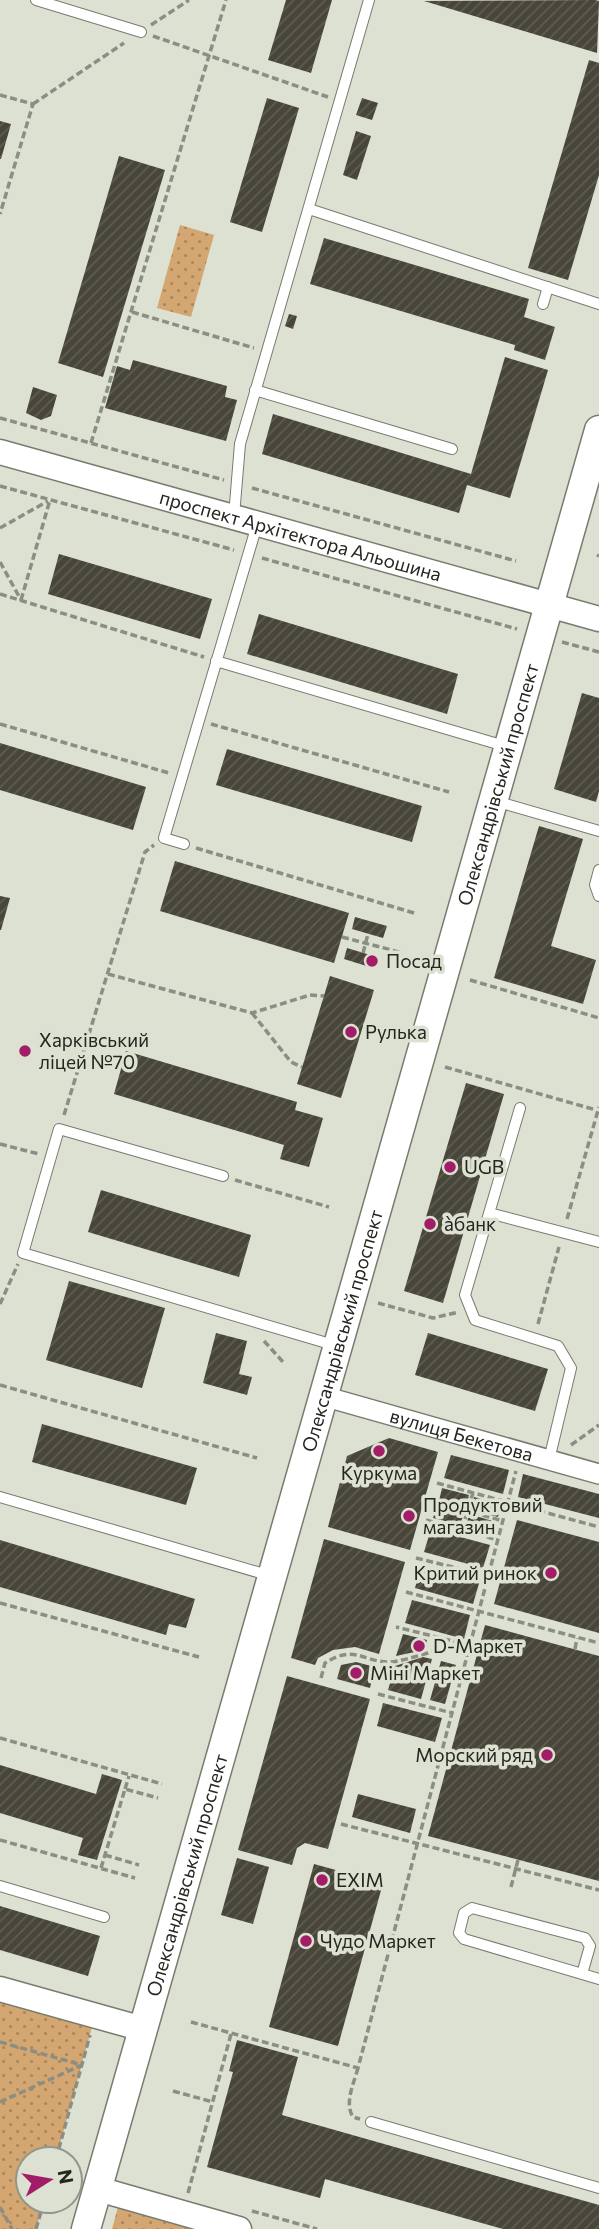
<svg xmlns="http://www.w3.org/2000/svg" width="599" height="2229" viewBox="0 0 599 2229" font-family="Commissioner,sans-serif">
<defs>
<pattern id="park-dots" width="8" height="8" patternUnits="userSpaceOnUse" patternTransform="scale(1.75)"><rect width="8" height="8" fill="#d4a671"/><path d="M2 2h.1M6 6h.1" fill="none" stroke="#ac875c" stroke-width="1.8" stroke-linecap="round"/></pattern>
<pattern id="building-hatch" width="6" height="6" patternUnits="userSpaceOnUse" patternTransform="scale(1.75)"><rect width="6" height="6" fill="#484539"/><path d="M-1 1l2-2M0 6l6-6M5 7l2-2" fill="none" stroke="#5f5d53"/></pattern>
</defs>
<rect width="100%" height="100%" fill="#dce1d2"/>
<path fill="url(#park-dots)" d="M180 225 214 235 191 317 157 308Z
M0 1989 95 2016 56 2159H28V2201H44L36 2229H0Z
M121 2196 236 2229H112Z"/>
<path fill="url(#building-hatch)" d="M286 0H332L311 73 268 60Z
M595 0 599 1 597 53 424 1Z
M589 60 599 63V175L568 280 528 268Z
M267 98 299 108 262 232 230 222Z
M362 98 378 103 372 120 356 115Z
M0 121 11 124 1 159H0Z
M356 131 371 136 357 180 343 175Z
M119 156 165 170 103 377 58 363Z
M324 238 529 299 524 317 555 327 545 360 514 350 515 345 310 284Z
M289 314 297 316 293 329 285 326Z
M505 357 548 370 510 498 467 485 459 513 262 454 273 414 471 474Z
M133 360 227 386 225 397 237 400 226 441 105 408 117 366 130 370Z
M33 387 57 395 51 416 41 420 26 413Z
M59 554 212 599 200 639 48 594Z
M259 614 458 674 447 714 247 654Z
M582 693 599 698V791L596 802 554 789Z
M0 743 146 787 133 830 0 790Z
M227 749 422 806 412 842 216 785Z
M539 826 583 839 551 946 596 960 583 1004 494 978Z
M175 861 349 913 334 963 160 911Z
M0 896 10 898 1 930H0Z
M355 917 387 926 383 938 352 929Z
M347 948 377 957 373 968 344 959Z
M330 976 374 990 341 1098 297 1084Z
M126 1051 297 1102 295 1110 323 1118 309 1167 280 1159 284 1145 114 1094Z
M466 1083 504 1094 443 1303 404 1291Z
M101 1190 251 1235 239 1277 88 1232Z
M69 1281 165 1308 142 1388 46 1360Z
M216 1333 247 1341 239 1374 252 1377 247 1395 203 1383Z
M428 1333 548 1369 535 1411 415 1375Z
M42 1424 197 1468 186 1505 32 1462Z
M389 1438 438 1452 410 1550 328 1527 347 1456Z
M451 1455 509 1470 503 1494 444 1478Z
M523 1474 599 1494V1518L518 1497Z
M442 1488 469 1495 466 1508 439 1501Z
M474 1497 501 1504 498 1517 471 1510Z
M437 1505 464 1513 460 1525 433 1518Z
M469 1514 496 1522 493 1535 466 1527Z
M517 1520 599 1542V1633L494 1604Z
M431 1529 490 1545 483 1568 424 1552Z
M324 1539 405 1562 379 1654 355 1647 333 1650 318 1658 315 1665 291 1658Z
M0 1540 195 1599 186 1628 169 1624 166 1635 0 1587Z
M421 1565 480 1580 473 1604 415 1588Z
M412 1600 470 1615 464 1639 405 1623Z
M485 1625 599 1656V1881L428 1836Z
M403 1634 427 1640 424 1650 396 1656Z
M423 1657 432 1659 421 1699 388 1690 395 1666Z
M441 1661 456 1665 445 1704 430 1700Z
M356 1662 375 1667 370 1688 337 1679 341 1665Z
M287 1676 370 1699 328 1849 305 1843 297 1848 292 1865 238 1850Z
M383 1703 442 1718 435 1742 377 1726Z
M0 1765 96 1794 102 1774 122 1780 97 1860 78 1855 83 1838 0 1813Z
M358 1794 416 1809 410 1833 352 1817Z
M237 1858 269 1867 253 1924 221 1915Z
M314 1864 383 1883 338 2046 269 2027Z
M0 1906 100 1936 88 1976 0 1950Z
M237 2040 298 2057 282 2115 599 2205V2229H503L325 2179 320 2198 207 2167 233 2072 229 2071Z"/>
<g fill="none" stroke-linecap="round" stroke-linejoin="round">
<defs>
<path id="service" d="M36 0 141 32
M309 209 599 304
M543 304 548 287
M255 390 452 449
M234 516 240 444 369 0
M216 661 508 747
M495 801 599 831
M184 844 164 838 257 525
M599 870 595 885 599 896
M520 1108 465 1295 475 1320 558 1346 571 1368 549 1460
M223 1176 59 1129 23 1253 337 1346
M489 1213 599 1242
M0 1497 271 1576
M0 1886 104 1917
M582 1974 590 1946 585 1938 472 1908 464 1913 459 1933 464 1939 599 1979
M371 2122 599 2188"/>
<g id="minor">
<path id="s1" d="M323 1396 599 1474"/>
</g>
<g id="tertiary">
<path id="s2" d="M0 452 599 619"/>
<path d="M0 1989 143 2029"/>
<path d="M98 2189 239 2229"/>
</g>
<g id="secondary">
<path id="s3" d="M86 2229 599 430"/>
</g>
</defs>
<use href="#service" stroke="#787c6f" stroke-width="12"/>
<use href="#minor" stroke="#787c6f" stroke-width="22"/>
<use href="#tertiary" stroke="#787c6f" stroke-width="27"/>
<use href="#secondary" stroke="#787c6f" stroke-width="31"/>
<path stroke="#8a8e83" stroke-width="3.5" stroke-dasharray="7 3.5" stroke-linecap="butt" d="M151 25 189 0
M153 36 328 97
M0 95 33 104 0 214
M33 104 124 43
M132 312 254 348
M0 418 224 480
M91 443 226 0
M0 486 234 550
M252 488 516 561
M0 528 48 501
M597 555 599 556
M262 558 517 629
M0 562 21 600
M0 594 204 657
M21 600 50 500
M562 642 599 652
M0 724 169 773
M211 724 449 792
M196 848 414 913
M342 937 403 953
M363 953 368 934
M108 974 252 1013 310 995 324 996
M470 980 599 1018
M252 1013 291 1062 302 1067
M445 1067 596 1110
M64 1115 145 852 154 845
M0 1144 39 1154
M235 1180 329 1207
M567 1219 599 1107
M378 1303 433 1318 459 1312
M0 1304 18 1264
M538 1324 559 1247
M264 1341 284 1363
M0 1385 257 1458
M571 1445 599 1425
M437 1483 599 1527
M432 1501 503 1521
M426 1520 498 1540
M462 1529 473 1493
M416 1558 489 1576
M406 1592 599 1643
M0 1603 199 1657
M575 1649 577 1638
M321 1678 325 1663C355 1644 362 1662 390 1662 405 1661 443 1648 461 1643L396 1627
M378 1694 452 1713
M0 1738 162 1784
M125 1789 129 1776
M341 1824 599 1890
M0 1840 135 1878
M105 1855 139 1865
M101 1868 125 1789 158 1798
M511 1887 518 1860
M191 2022 358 2068 516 1471
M0 2042 82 2065
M358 2068C354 2083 344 2103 353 2117L360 2119
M173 2091 213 2102
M0 2102 82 2065
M56 2159 90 2035
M188 2193 231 2034
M0 2207 12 2229
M252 2211 317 2229
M36 2229 44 2201"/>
<use href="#service" stroke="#fff" stroke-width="10"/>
<use href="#minor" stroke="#fff" stroke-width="19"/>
<use href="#tertiary" stroke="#fff" stroke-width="24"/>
<use href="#secondary" stroke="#fff" stroke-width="28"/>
</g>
<g fill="#a21c68" stroke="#dce1d2" stroke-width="2.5">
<circle cx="372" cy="961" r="7"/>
<circle cx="351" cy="1032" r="7"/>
<circle cx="25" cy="1051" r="7"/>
<circle cx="450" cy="1167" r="7"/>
<circle cx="430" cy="1224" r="7"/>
<circle cx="379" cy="1451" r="7"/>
<circle cx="409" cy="1516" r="7"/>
<circle cx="551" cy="1573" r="7"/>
<circle cx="419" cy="1646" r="7"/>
<circle cx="356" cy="1673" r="7"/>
<circle cx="547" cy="1755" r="7"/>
<circle cx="322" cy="1880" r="7"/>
<circle cx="306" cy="1941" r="7"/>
</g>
<g text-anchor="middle" stroke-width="7" stroke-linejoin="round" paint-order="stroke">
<g font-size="19" fill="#242620" stroke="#dce1d2">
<text dy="7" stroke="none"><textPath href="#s2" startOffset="312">проспект Архітектора Альошина</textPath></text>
<text dy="7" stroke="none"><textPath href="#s3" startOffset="1502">Олександрівський проспект</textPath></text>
<text dy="7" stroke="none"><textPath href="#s3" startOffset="934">Олександрівський проспект</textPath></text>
<text dy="7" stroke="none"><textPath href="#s1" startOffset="144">вулиця Бекетова</textPath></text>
<text dy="7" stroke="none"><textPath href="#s3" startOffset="368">Олександрівський проспект</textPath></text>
</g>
<g font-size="19" fill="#242620" stroke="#dce1d2" text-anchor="start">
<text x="386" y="968">Посад</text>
<text x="365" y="1039">Рулька</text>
<text x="39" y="1047">Харківський<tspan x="39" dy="22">ліцей №70</tspan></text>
<text x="464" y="1174">UGB</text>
<text x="444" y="1231">а̀банк</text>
<text x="379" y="1480" text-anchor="middle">Куркума</text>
<text x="423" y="1512">Продуктовий<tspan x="423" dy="22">магазин</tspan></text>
<text x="537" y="1580" text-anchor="end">Критий ринок</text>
<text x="433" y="1653">D-Mаркет</text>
<text x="370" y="1680">Міні Маркет</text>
<text x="533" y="1762" text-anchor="end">Морский ряд</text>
<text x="336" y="1887">EXIM</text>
<text x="320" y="1948">Чудо Маркет</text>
</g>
</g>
<g transform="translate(49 2180) rotate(79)"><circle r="33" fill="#dce1d2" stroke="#92968b" stroke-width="2"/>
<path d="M0-5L12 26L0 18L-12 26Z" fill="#a21c68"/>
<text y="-10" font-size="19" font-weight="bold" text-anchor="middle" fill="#242620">N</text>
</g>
</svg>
